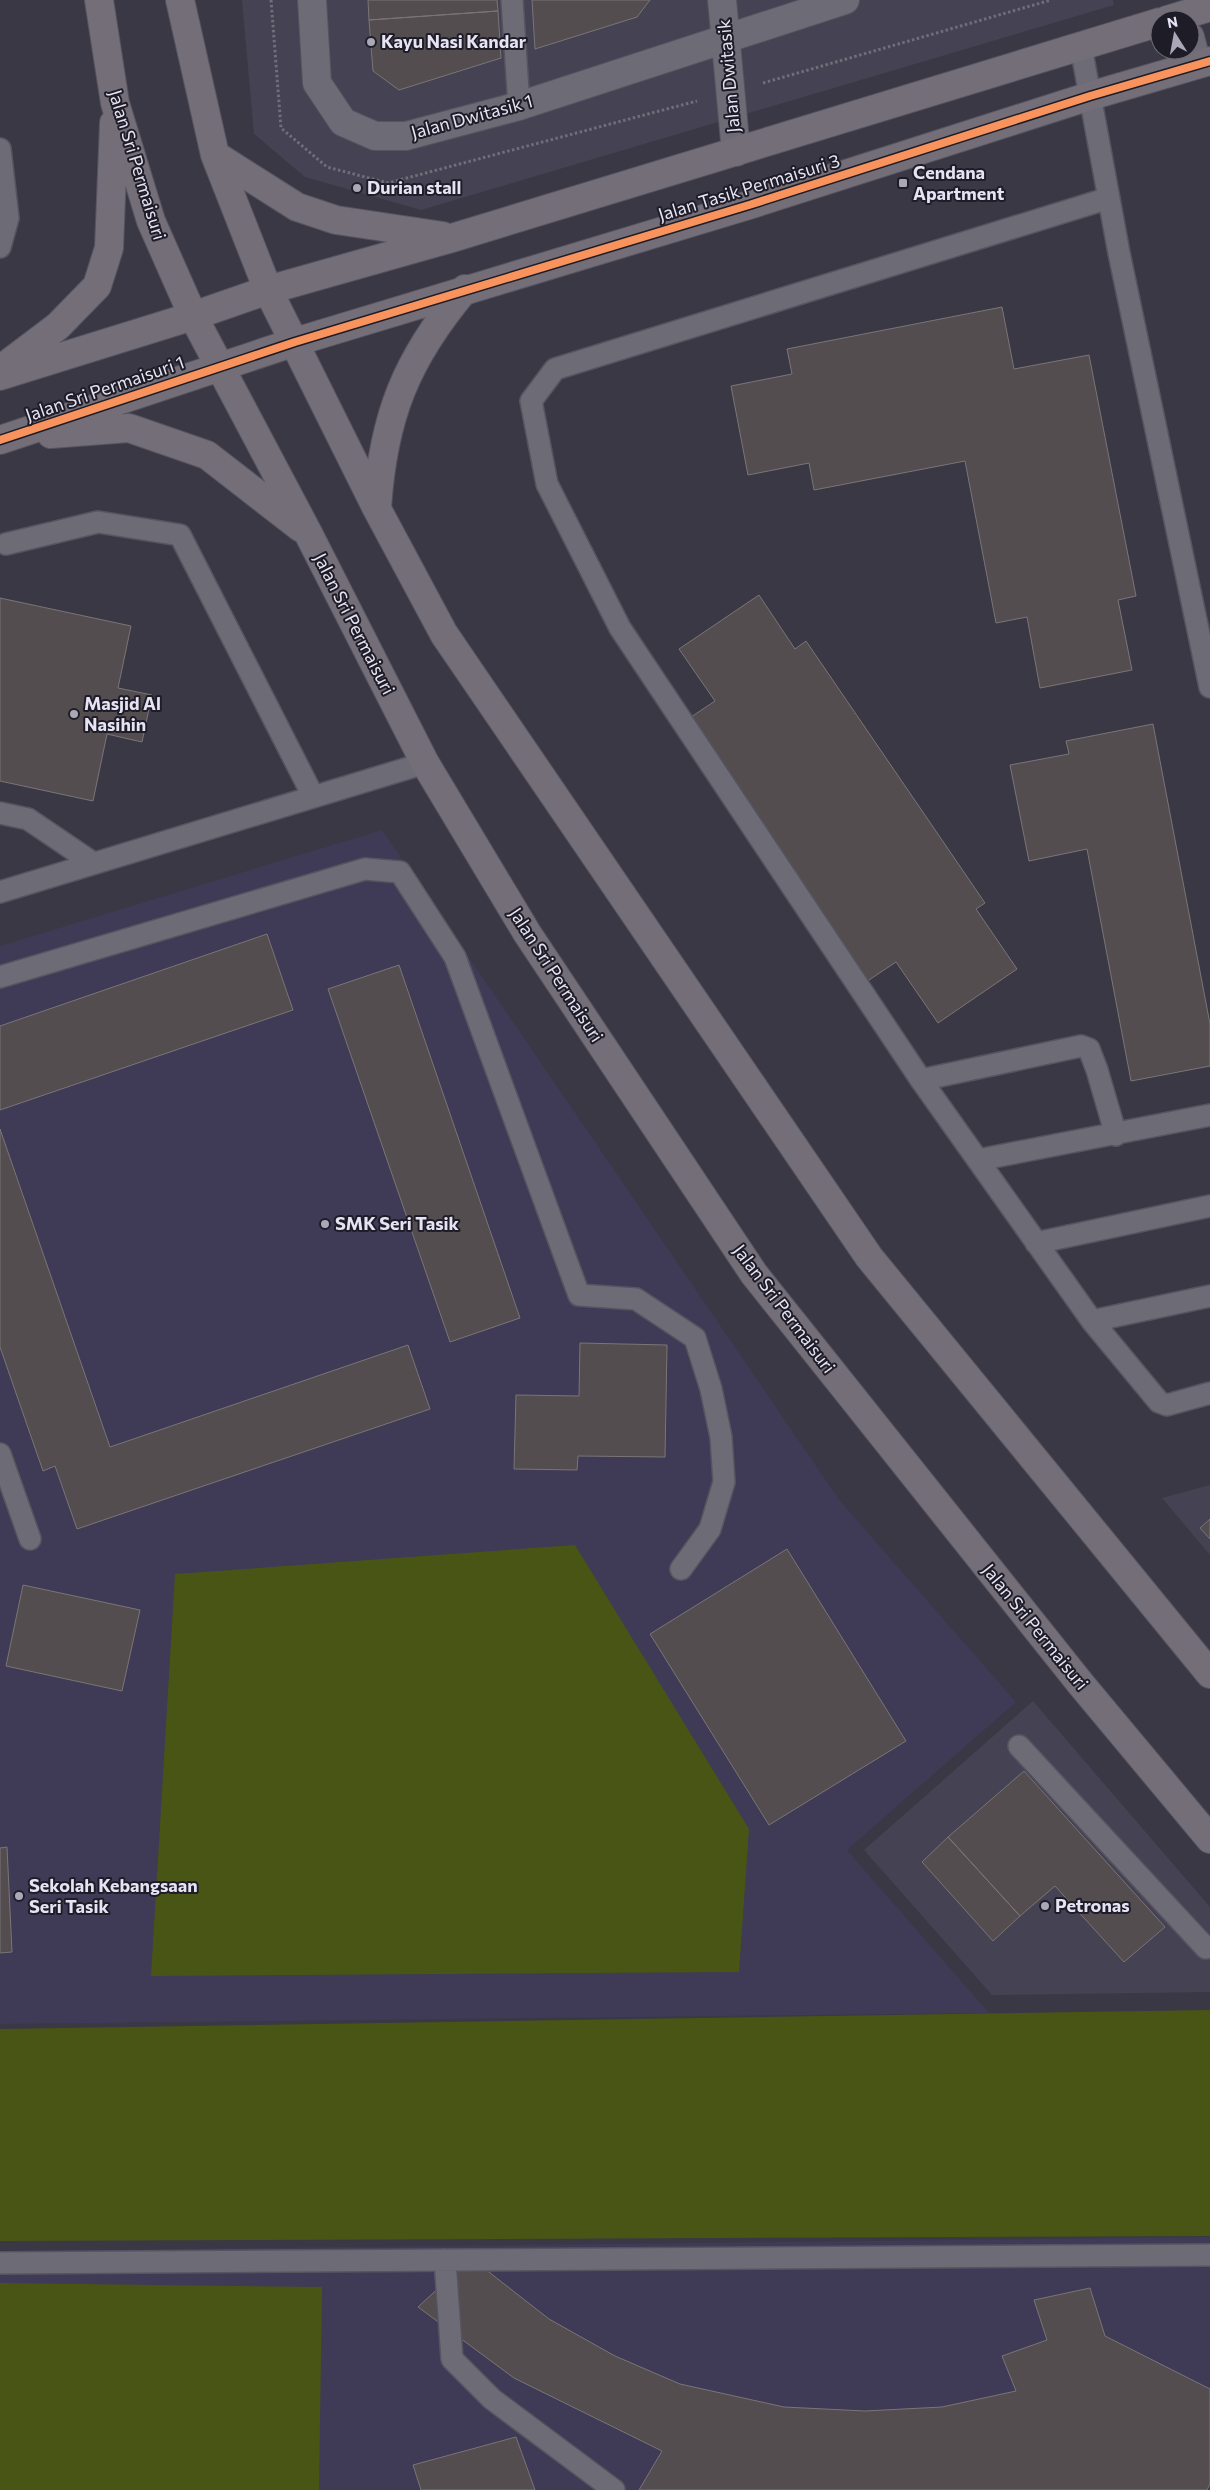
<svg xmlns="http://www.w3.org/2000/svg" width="1210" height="2490" viewBox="0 0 1210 2490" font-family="Commissioner,sans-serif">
<rect width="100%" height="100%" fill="#3a3845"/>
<path fill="#454253" d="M242 0H1113L1114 5 421 210 305 177 254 134Z
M1210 1485V1555L1162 1498Z
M1033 1701 1210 1907V1992L992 1995 864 1850Z"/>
<path fill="#3f3a56" d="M382 830 840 1501 1016 1702 847 1850 989 2013 0 2024V946Z
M1210 2237V2490H0V2251Z"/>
<path fill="#495515" d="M575 1545 749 1829 739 1972 151 1976 175 1574Z
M1210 2010V2236L0 2241V2029Z
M0 2283 322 2287 319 2490H0Z"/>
<path fill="#534d50" stroke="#7b7577" d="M368 0H497L498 11 369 20Z
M532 0H650L637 17 535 49Z
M498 11 501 58 399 90 373 71 369 20Z
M1002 307 1014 369 1089 355 1136 596 1118 600 1132 670 1040 688 1027 617 996 623 965 461 814 490 809 463 748 475 731 386 792 374 787 349Z
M759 595 795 649 806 641 985 903 976 909 1017 969 938 1023 896 962 866 982 688 719 715 701 679 649Z
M0 598 131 626 118 688 152 695 142 742 107 734 93 801 0 781Z
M1153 724 1210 1024V1066L1131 1081 1087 849 1029 861 1010 765 1069 754 1066 741Z
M267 934 293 1010 0 1110V1026Z
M399 965 520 1318 450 1342 328 989Z
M0 1129 110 1447 408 1345 430 1409 77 1529 55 1466 43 1471 0 1347Z
M580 1343 667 1345 665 1457 578 1456 577 1470 514 1469 516 1395 579 1396Z
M1210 1519V1539L1200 1528Z
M787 1549 906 1741 769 1825 650 1634Z
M23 1585 140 1610 122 1691 6 1666Z
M1024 1771 1165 1927 1124 1962 1055 1886 1020 1916 948 1837Z
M948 1837 1020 1916 993 1941 922 1862Z
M7 1847 12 1952 0 1953V1848Z
M471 2258 549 2319 615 2356 680 2384 784 2407 865 2411 942 2407 1016 2391 1002 2356 1047 2340 1034 2300 1090 2288 1105 2336 1210 2389V2484L1207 2490H639L662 2451 514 2378 418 2307Z
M516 2437 535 2490H421L413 2465Z"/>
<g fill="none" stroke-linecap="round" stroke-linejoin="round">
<defs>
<path id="lane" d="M512 0 519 106
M1081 47 1119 253 1210 687
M0 149 8 218 0 247
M1109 198 555 369 531 401 547 484 620 628 921 1080 1092 1321 1159 1402 1167 1405 1210 1393
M6 544 98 522 180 535 313 796
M0 813 28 819 93 863
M0 892 425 763
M0 977 365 869 400 872 455 957 579 1295 636 1299 695 1338 711 1389 721 1437 724 1482 710 1529 681 1569
M921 1080 1081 1046 1089 1049 1097 1070 1116 1135
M978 1160 1210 1115
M1036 1243 1210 1206
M1092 1321 1210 1296
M0 1454 30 1539
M1019 1746 1206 1948
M445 2260 452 2359 492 2399 614 2490
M0 2263 1210 2255"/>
<path id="street" d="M312 0 317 83 343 122 375 136H406L519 106 845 0
M722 0 736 152
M1190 37 1197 64"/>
<path id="secondary" d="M99 0 115 103 151 221 193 316 308 533 425 763 527 933 754 1274 1080 1683 1210 1839
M180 0 215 155 268 290 377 509 444 634 869 1257 1210 1674
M1167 20 1210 7
M215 155 297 207 336 220 443 236
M1 369 58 326 97 286 109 248 114 123
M0 376 193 316 268 290 452 238 1160 22
M51 434 129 428 207 455 301 528
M0 440 295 342 749 205 1090 96 1210 61
M377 508C383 417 406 359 465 289"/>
</defs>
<use href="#lane" stroke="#565460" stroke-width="24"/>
<use href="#street" stroke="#565460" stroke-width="30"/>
<use href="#secondary" stroke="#565460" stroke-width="30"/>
<path stroke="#706e78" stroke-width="3" stroke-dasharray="2.5 2.5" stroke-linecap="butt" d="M271 0 281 128 327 167 388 183 697 101
M763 83 1051 0"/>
<use href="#lane" stroke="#6d6b75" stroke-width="21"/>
<use href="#street" stroke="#6d6b75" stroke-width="28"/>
<use href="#secondary" stroke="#736e77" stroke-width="28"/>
<defs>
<path id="cycleway" d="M0 440 295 342 749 205 1090 96 1210 61"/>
</defs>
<use href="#cycleway" stroke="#1e1c27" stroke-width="11"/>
<use href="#cycleway" stroke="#f8935d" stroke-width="8"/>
</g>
<g fill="#aaa8b7" stroke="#1e1c27" stroke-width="2">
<circle cx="371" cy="42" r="5"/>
<rect x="898" y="178" width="10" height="10" rx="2.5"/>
<circle cx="357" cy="188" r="5"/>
<circle cx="74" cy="714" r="5"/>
<circle cx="325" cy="1224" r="5"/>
<circle cx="19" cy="1896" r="5"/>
<circle cx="1045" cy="1906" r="5"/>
</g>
<g text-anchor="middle" stroke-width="4" stroke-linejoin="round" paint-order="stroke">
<g font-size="18" font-weight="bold" fill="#e6e4f4" stroke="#1e1c27" text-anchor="start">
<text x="381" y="48">Kayu Nasi Kandar</text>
<text x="913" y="179">Cendana<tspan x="913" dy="21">Apartment</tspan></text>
<text x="367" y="194">Durian stall</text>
<text x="84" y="710">Masjid Al<tspan x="84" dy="21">Nasihin</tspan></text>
<text x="335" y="1230">SMK Seri Tasik</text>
<text x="29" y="1892">Sekolah Kebangsaan<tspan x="29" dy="21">Seri Tasik</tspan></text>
<text x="1055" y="1912">Petronas</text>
</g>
<g font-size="18" fill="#e6e4f4" stroke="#1e1c27">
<text transform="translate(729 76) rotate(-95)" y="6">Jalan Dwitasik</text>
<text transform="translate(472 117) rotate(-15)" y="6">Jalan Dwitasik 1</text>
<text transform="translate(137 165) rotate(73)" y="6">Jalan Sri Permaisuri</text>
<text transform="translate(749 188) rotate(-17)" y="6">Jalan Tasik Permaisuri 3</text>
<text transform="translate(105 389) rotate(-19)" y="6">Jalan Sri Permaisuri 1</text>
<text transform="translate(354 624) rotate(63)" y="6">Jalan Sri Permaisuri</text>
<text transform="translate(556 975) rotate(57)" y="6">Jalan Sri Permaisuri</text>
<text transform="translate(784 1309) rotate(53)" y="6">Jalan Sri Permaisuri</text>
<text transform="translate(1035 1627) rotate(51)" y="6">Jalan Sri Permaisuri</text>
</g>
</g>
<g transform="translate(1175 35) rotate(349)"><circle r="24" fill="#1e1c27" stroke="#6e6c79"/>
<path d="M0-4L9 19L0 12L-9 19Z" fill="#aaa8b7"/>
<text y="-8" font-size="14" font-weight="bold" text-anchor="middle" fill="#e6e4f4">N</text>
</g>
</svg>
